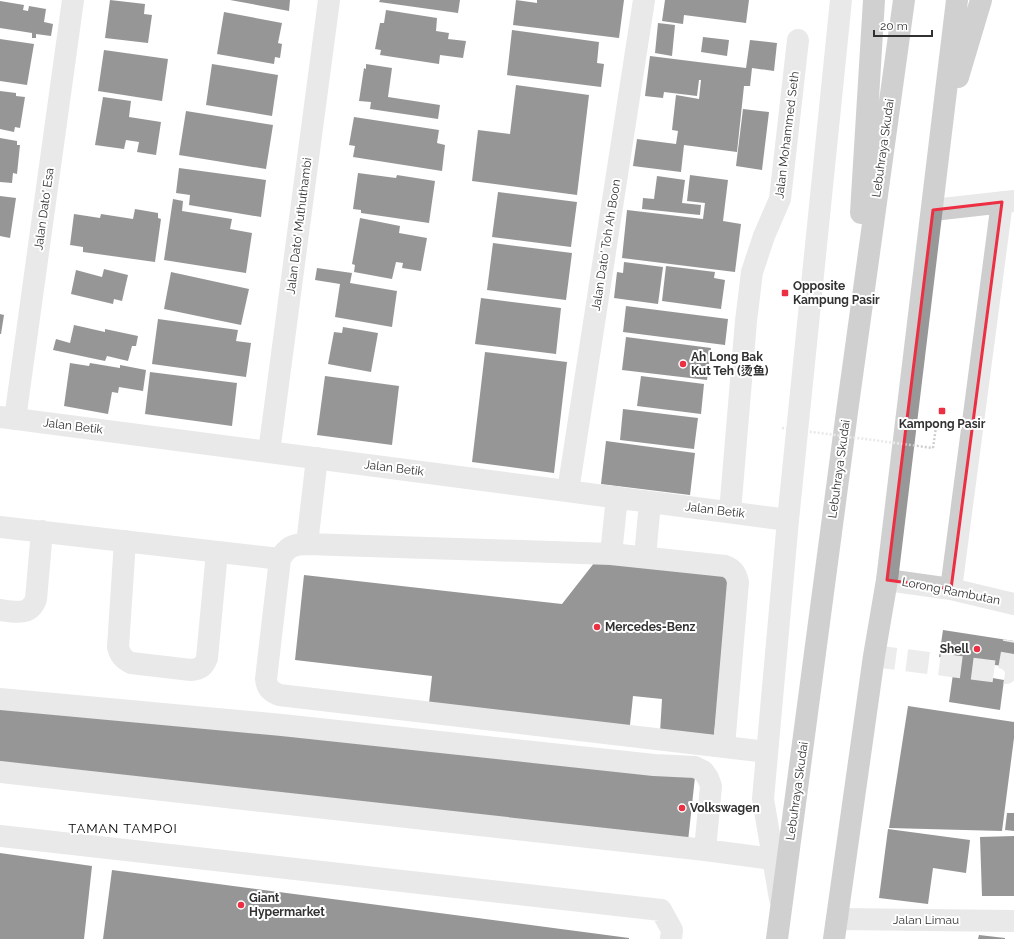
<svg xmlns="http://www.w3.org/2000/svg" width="1014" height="939" viewBox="0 0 1014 939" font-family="Raleway,'Noto Sans SC',sans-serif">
<rect width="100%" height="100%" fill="#fff"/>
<path fill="#181818" d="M110 0 145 4 144 14 152 15 148 43 105 38Z
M230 0H290L289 11Z
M380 0H460L458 13 379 2Z
M516 0 537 3V0H624L619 38 513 25Z
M665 0H749L746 23 684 15 683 24 662 21Z
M0 1 24 5 23 10 28 11 29 6 46 9 44 22 53 24 51 36 36 34V38H32V33L0 28Z
M386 10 437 18 436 31 449 33 448 39 466 41 463 58 440 55 439 64 380 55 381 50 375 49 380 23H384Z
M224 12 282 23 278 43 282 44 280 58 275 57 274 64 217 54Z
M658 23 675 25 672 56 655 53Z
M512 30 599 42 597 63 604 64 601 87 507 75Z
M703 37 729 40 727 56 701 52Z
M0 39 34 44 27 85 0 81Z
M750 40 777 43 774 71 752 68 750 86H744L737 152 684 145 681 172 633 166 637 139 676 144 678 131 672 130 676 95 699 99 701 80H699L697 96 664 92 663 98 645 96 650 56 746 68Z
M104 50 168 59 162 101 98 91Z
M212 64 278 75 272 116 206 105Z
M366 64 392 68 388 97 440 105 438 119 370 109 371 102 359 101 364 68 366 69Z
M516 85 589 95 577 195 472 181 478 130 510 134Z
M0 91 16 93V96L25 97 20 128 15 127 14 132 0 129Z
M103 97 131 101 129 117 161 122 156 155 137 152 139 142 126 140 124 149 95 145Z
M743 109 769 112 762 170 736 166Z
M186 111 273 125 266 169 179 155Z
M354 117 439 130 437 143 445 145 442 171 353 157 355 146 349 145Z
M0 138 17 141V145H20L17 174 13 173 12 183 0 182Z
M179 168 266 180 261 217 189 205 190 195 176 193Z
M358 173 396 178 397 175 435 181 429 223 361 213V210L353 209Z
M690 175 728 180 723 221 741 224 735 272 622 258 627 210 703 219 705 203 687 201Z
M657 176 685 180 682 203 701 205 700 215 642 209 643 198 654 199Z
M498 192 577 202 571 247 492 237Z
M0 196 16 198 10 238 0 236Z
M173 199 183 201 182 211 232 219 230 229 252 233 246 273 164 260Z
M135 209 158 213V218L161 219 155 262 83 252V247L70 245 74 214 100 218 101 214 133 219Z
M360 218 400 226 399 233 427 238 421 271 402 268 403 263 396 262 392 279 354 272 355 265 352 264Z
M493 243 572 253 566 300 487 290Z
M624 262 663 267 658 304 614 298 617 272 623 273Z
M666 266 715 272 714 278 725 280 721 309 662 301Z
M317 268 352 273 350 283 397 291 392 327 335 317 340 284 315 280Z
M104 269 128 275 122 301 114 299 113 304 71 294 76 270 102 277Z
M171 272 249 289 241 325 164 309Z
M481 298 561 308 556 354 475 344Z
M626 306 728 319 725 345 623 332Z
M0 314 4 315 1 334H0Z
M158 319 238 330 236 341 251 343 246 377 152 364Z
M74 325 105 332V329L138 336 136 346H132L128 361 107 356 105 361 53 350 56 339 70 343Z
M343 327 378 333 371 372 328 364 334 332 342 333Z
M626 337 711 348 707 380 622 370Z
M485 352 567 362 554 473 472 462Z
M70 363 89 366 90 363 120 368V365L146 370 143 391 119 387 118 393 112 392 108 414 64 406Z
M150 372 237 383 232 426 145 414Z
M325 376 399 386 392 445 317 435Z
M641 376 704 384 701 414 637 406Z
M623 409 698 418 694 449 620 440Z
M606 441 695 453 690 495 601 484Z
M598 558 732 575 714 735 660 733 662 699 633 696 629 734 428 712 432 676 295 660 304 575 562 604Z
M943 630 1014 641V668L989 664 987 677 1004 680 1000 710 949 702 955 660 939 657Z
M908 706 1014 722V738L1002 831 889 828Z
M0 707 695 777 688 841 0 762Z
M1007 813H1014V831L1005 830Z
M888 829 970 840 966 873 933 868 928 904 879 898Z
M1014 836V896H982L980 837Z
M0 853 92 866 84 939H0Z
M112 870 629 938V939H103Z
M979 935 1005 938V939H978Z"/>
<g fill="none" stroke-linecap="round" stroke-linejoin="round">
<path stroke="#d6d6d6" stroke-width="22" stroke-dasharray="22 11" stroke-linecap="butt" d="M874 656 1006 673 1009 670 1014 641"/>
<path stroke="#cecece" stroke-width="2.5" stroke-dasharray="2 2" stroke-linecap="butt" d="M926 426 951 430
M933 448 936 427"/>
<path stroke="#cecece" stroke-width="22" d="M933 210 1014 201
M0 417 788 520
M15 419 73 0
M269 452 329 0
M568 491 644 0
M730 512 746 321 752 272 764 236 780 199 798 40
M0 527 280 559
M125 541 118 647C120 655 123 659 131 663L191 670C201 669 204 666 207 658L217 552
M307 544 317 458
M611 554 617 497
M645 557 650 502
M887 580 951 589 1014 604
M951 589 1002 202
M0 610C15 612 30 616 36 599L42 531
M0 699 282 725 654 765 695 767 703 771 708 778 711 786 705 850
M724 746 738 582C736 573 733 569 725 566L611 554 307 544C293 544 287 547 280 559L266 679C267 688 270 691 279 695L767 752
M0 772 705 850 773 859
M0 836 661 910 672 930 671 939
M780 899 763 799 788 520 841 0
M837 919 1014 921"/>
<path stroke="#989898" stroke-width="22" d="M958 77 981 0
M861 213 874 0
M777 939 847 412 904 0
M834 939 874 656 887 580 957 0"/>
<path stroke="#cecece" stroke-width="2.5" stroke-dasharray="2 2" stroke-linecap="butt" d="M782 428 933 448"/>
</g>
<path d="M0 0H1014V939H0ZM1002 202 951 589 887 580 933 210Z" fill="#fff" fill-opacity=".55" fill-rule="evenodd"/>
<path fill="none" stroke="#ed2f43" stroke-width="3" stroke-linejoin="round" d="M1002 202 951 589 887 580 933 210Z"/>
<g fill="#ed2f43" stroke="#fff" stroke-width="1.5">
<rect x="781" y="289" width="8" height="8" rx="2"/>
<circle cx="683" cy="364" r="4"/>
<rect x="938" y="407" width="8" height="8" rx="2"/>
<circle cx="597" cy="627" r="4"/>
<circle cx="977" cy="649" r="4"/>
<circle cx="682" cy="808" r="4"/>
<circle cx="241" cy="905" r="4"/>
</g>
<g text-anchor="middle" stroke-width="4" stroke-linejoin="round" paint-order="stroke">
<g font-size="12" fill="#313131" stroke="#fff">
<text transform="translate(787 135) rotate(-83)" y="4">Jalan Mohammed Seth</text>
<text transform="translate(883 148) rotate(-82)" y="4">Lebuhraya Skudai</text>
<text transform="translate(44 209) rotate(-82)" y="4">Jalan Dato' Esa</text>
<text transform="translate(299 226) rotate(-83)" y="4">Jalan Dato' Muthuthambi</text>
<text transform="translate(606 245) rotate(-81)" y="4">Jalan Dato' Toh Ah Boon</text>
<text transform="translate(73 426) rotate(7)" y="4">Jalan Betik</text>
<text transform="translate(394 468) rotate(7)" y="4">Jalan Betik</text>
<text transform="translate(839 469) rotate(-82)" y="4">Lebuhraya Skudai</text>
<text transform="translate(715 510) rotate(7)" y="4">Jalan Betik</text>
<text transform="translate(951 591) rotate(11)" y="4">Lorong Rambutan</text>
<text transform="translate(797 791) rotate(-82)" y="4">Lebuhraya Skudai</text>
<text x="926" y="924">Jalan Limau</text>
</g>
<g font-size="12" font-weight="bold" fill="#313131" stroke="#fff" text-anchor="start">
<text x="793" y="290">Opposite<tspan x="793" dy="14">Kampung Pasir</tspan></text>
<text x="691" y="361">Ah Long Bak<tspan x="691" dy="14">Kut Teh (烫鱼)</tspan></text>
<text x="942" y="428" text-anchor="middle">Kampong Pasir</text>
<text x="605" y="631">Mercedes-Benz</text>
<text x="969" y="653" text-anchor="end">Shell</text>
<text x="690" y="812">Volkswagen</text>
<text x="249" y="902">Giant<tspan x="249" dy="14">Hypermarket</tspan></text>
</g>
<g font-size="13" letter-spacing="1" fill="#000" stroke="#fff">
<text x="123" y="833">TAMAN TAMPOI</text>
</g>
</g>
<path d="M874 30v6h58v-6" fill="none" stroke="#313131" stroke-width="2"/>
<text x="880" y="30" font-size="12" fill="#313131" stroke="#ffffff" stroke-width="3" paint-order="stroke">20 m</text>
</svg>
